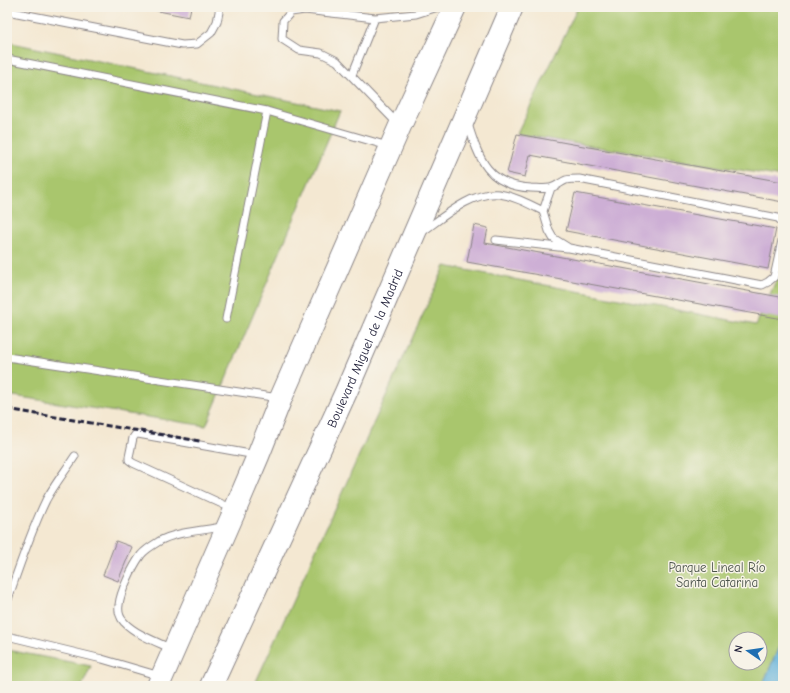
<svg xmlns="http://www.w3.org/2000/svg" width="790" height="693" viewBox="0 0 790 693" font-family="'Comic Neue',sans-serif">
<rect width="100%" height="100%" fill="#f7f3e8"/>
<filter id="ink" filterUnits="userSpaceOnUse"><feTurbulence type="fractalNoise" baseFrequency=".025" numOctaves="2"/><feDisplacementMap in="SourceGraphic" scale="8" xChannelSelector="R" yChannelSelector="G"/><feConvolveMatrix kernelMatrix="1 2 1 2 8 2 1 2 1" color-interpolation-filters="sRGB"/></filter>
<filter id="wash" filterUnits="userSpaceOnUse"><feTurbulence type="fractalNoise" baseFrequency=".012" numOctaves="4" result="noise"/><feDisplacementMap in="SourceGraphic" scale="16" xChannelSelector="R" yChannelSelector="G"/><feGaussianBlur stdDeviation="0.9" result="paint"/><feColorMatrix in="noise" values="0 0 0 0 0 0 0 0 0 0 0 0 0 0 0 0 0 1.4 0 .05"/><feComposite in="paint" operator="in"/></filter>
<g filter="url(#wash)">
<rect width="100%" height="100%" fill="#f4e8d2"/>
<path fill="#a9c66d" stroke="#667454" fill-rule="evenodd" d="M578 7H783V177L517 134Z
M7 42 340 111 206 426 7 395Z
M783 265V686H254L445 266 756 325ZM736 639H760V663H736Z
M7 650 91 666 82 686H7Z"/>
<path fill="#5fb0da" stroke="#40698a" d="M783 637V686H762Z"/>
<g id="blocks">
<path fill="#cdafd5" d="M143 7H191L189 17 143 8Z
M517 134 783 182V202L530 155 525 177 507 173Z
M575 193 776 229 768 269 566 231Z
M474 225 488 228 485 243 780 297 783 289V319L467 262Z
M116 541 132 547 118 581 103 575Z"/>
</g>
</g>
<g filter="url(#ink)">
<use href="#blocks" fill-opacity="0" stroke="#8b8586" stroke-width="1"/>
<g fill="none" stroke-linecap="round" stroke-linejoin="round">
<defs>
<path id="service" d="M7 11 182 45 197 44 211 33 217 22 220 7
M7 59 267 111 388 146
M352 75 375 18
M398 124 337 61 321 53 299 50 282 39 283 21 291 12 305 10 375 18 416 14 438 7
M468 124C479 159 488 186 531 188 537 188 544 189 550 188 556 187 561 182 566 180 570 179 575 179 579 179L778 218 781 221 783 224
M543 211 551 188
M422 232C442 218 472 191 499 194 514 196 529 204 543 211L549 231 553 238 569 248 762 285 768 282 774 277 783 236
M496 240 567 248
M226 319 267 111
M7 357 279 398
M233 509 133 463 129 460V457L133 438 135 435 138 434 256 455
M7 602C19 567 30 533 46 500 54 485 66 470 75 456
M7 636 102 659 160 676
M172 649C157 642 135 634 124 622 120 618 118 611 119 605 120 592 133 566 141 555 145 550 153 545 158 542 173 532 205 530 223 527"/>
<g id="trunk">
<path d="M158 686 235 510 258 456 281 398 400 126 455 7"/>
<path id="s1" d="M211 686 346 392 512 7"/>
</g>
</defs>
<use href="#service" stroke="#8b8586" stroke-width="9"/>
<use href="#trunk" stroke="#8b8586" stroke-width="24"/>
<use href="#service" stroke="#fff" stroke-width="7"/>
<use href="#trunk" stroke="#fff" stroke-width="22"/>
<path stroke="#22223b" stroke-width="3" stroke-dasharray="6 3" stroke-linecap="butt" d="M7 409 200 441"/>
</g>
</g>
<g text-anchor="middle" stroke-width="3" stroke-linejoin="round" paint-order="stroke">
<g font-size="13" fill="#22223b" stroke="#f7f3e8">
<text dy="5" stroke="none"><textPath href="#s1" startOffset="371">Boulevard Miguel de la Madrid</textPath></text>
</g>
<g font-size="13" fill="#4a534a" stroke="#f7f3e8">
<text x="717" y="572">Parque Lineal Río<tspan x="717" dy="15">Santa Catarina</tspan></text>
</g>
</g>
<rect width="790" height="693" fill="none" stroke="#f7f3e8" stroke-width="24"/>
<g transform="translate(748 651) rotate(283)"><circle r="19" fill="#f7f3e8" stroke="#a29fa3"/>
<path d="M0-3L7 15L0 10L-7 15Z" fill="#1f6fb2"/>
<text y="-6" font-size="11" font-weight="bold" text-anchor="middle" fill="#22223b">N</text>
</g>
</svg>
